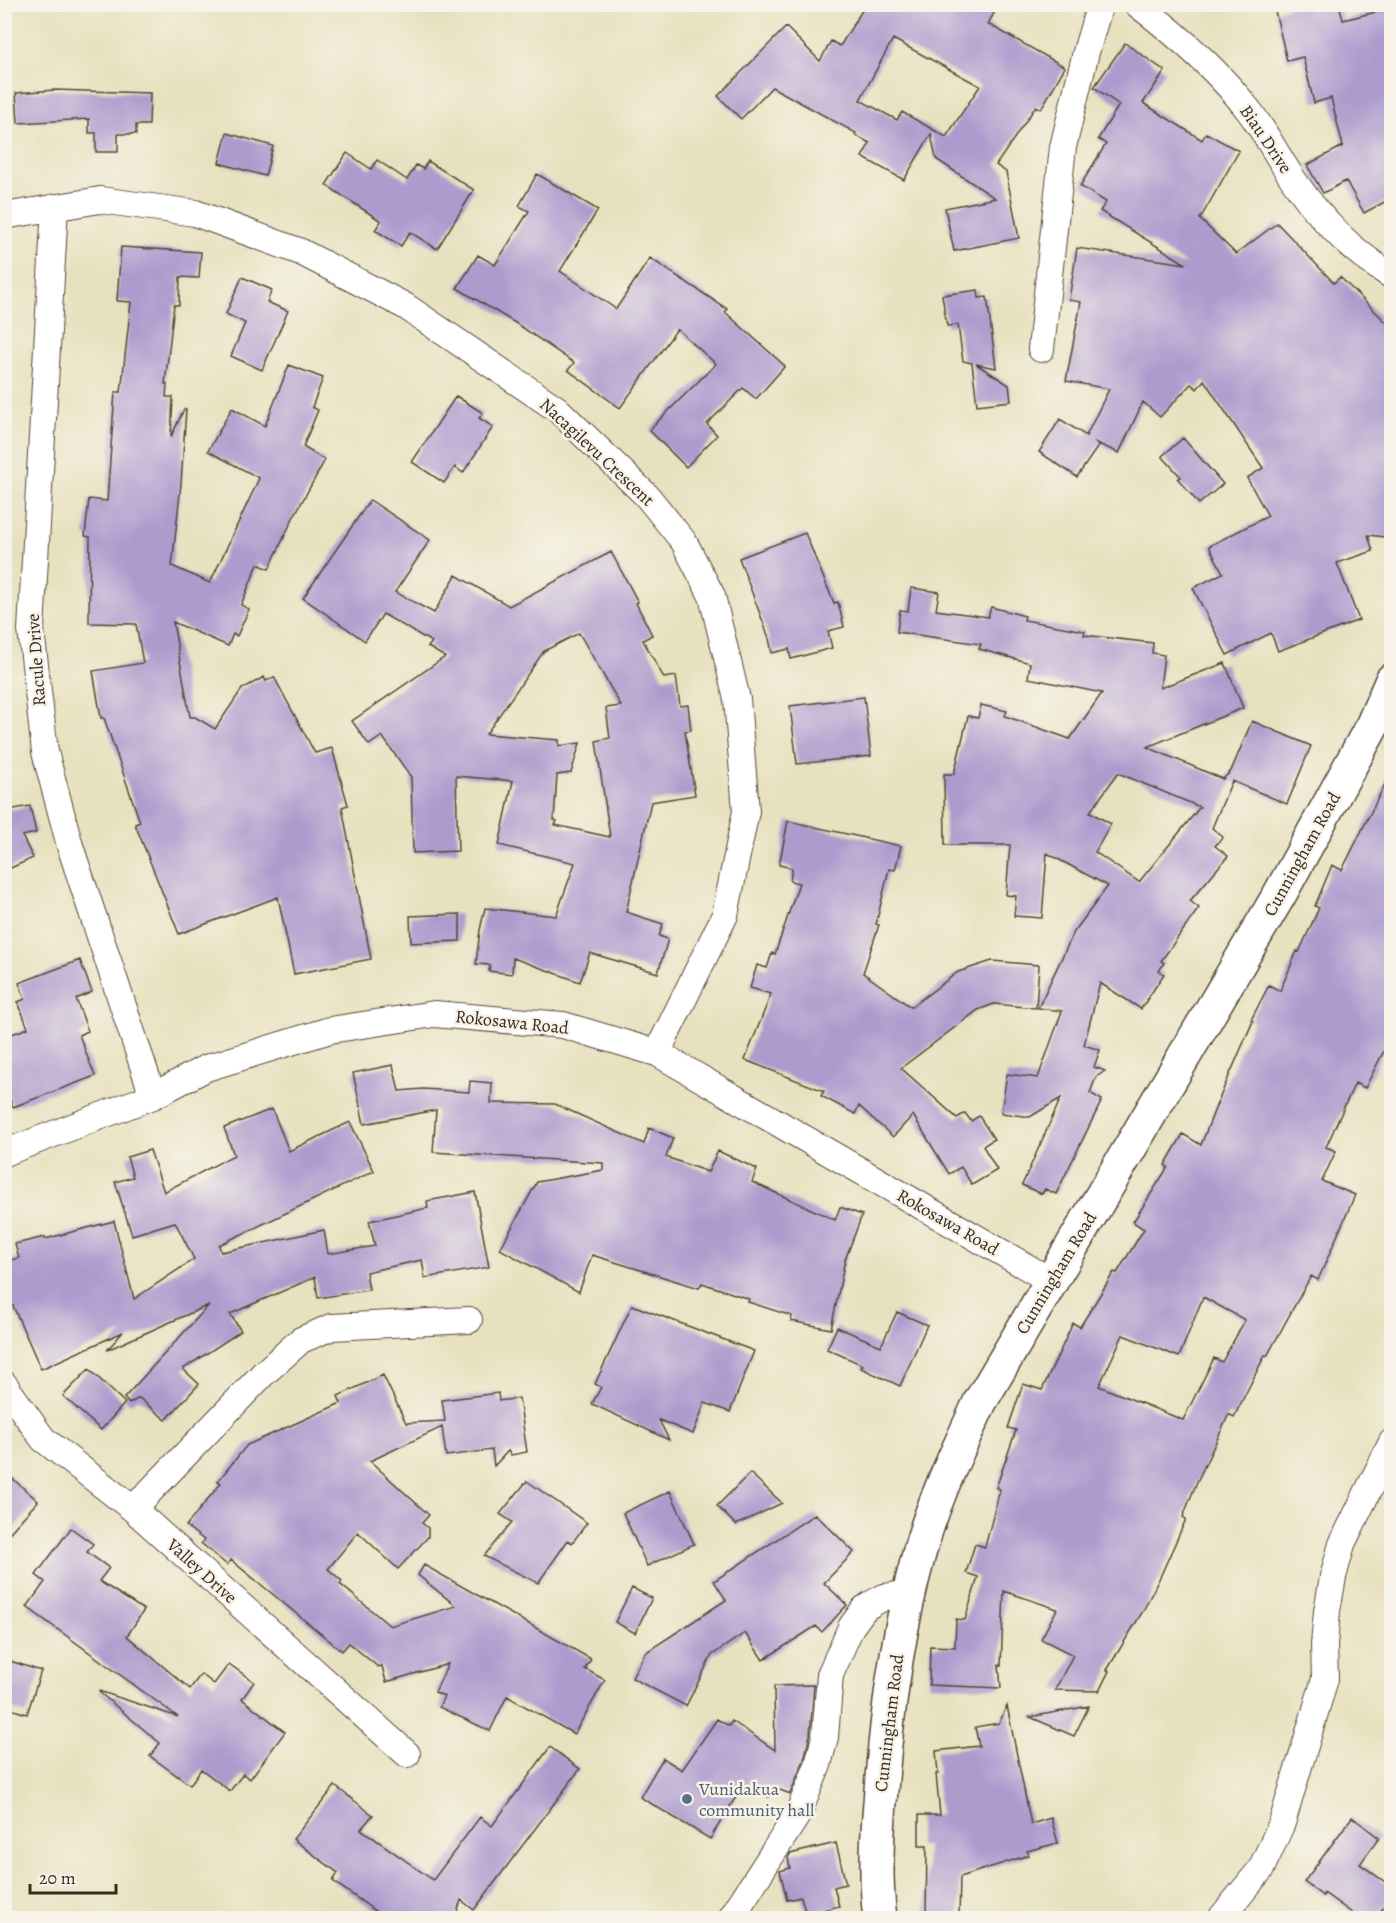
<svg xmlns="http://www.w3.org/2000/svg" width="1396" height="1923" viewBox="0 0 1396 1923" font-family="Alegreya,serif">
<rect width="100%" height="100%" fill="#f7f3e8"/>
<filter id="ink" filterUnits="userSpaceOnUse"><feTurbulence type="fractalNoise" baseFrequency=".0167" numOctaves="2"/><feDisplacementMap in="SourceGraphic" scale="12" xChannelSelector="R" yChannelSelector="G"/><feConvolveMatrix kernelMatrix="1 2 1 2 8 2 1 2 1" color-interpolation-filters="sRGB"/></filter>
<filter id="wash" filterUnits="userSpaceOnUse"><feTurbulence type="fractalNoise" baseFrequency=".008" numOctaves="4" result="noise"/><feDisplacementMap in="SourceGraphic" scale="24" xChannelSelector="R" yChannelSelector="G"/><feGaussianBlur stdDeviation="1.35" result="paint"/><feColorMatrix in="noise" values="0 0 0 0 0 0 0 0 0 0 0 0 0 0 0 0 0 1.4 0 .05"/><feComposite in="paint" operator="in"/></filter>
<g filter="url(#wash)">
<rect width="100%" height="100%" fill="#e8e1bf"/>
<g id="blocks">
<path fill="#ad9bce" fill-rule="evenodd" d="M866 4H999L988 24 1065 67 1041 109 1036 106 996 165 1006 172 1019 238 954 251 945 208 995 198 936 159 931 134 904 180 862 157 870 143 855 135 856 133 772 87 741 119 718 96 786 27 820 61 831 41 840 46ZM893 39 980 86 946 137 902 112 897 120 860 100Z
M1300 4H1339L1343 20 1392 8V198L1364 213 1346 181 1323 193 1307 165 1343 146 1331 98 1314 103 1303 57 1287 61 1275 11Z
M1125 43 1165 71 1143 103 1202 140 1206 133 1239 151 1200 219 1236 254 1277 223 1334 283 1340 277 1392 328V538L1368 535 1373 551 1337 563 1359 620 1278 651 1271 633 1227 655 1193 588 1223 573 1209 546 1268 516 1247 478 1263 468 1204 380 1197 389 1191 384 1160 417 1143 402 1119 453 1094 442 1099 445 1077 477 1039 452 1060 419 1086 436 1109 389 1066 381 1081 302 1069 300 1077 248 1186 264 1100 211 1106 202 1080 186 1106 144 1098 139 1119 105 1094 87Z
M55 90 150 93 149 125H136V134H118V152H96V133H89V119L18 123 16 93Z
M227 133 273 146 265 176 219 163Z
M347 153 371 169 377 160 407 180 416 165 423 169 428 161 474 190 437 249 410 232 401 246 375 230 381 221 326 185Z
M537 174 598 210 560 271 616 309 650 258 727 309 725 312 785 366 756 399 743 388 707 424 717 435 686 467 649 430 716 364 677 329 620 408 568 370 574 363 517 324 457 288 478 255 495 265 529 211 519 206Z
M121 247 201 252 199 278 180 277 179 305H174L165 384H167L166 397H173L171 437 184 409H186L181 484 172 566 210 583 256 485 259 478 208 451 232 408 265 426 289 365 323 378 312 407 318 410 303 447 325 460 293 518 269 569 258 564 241 605 249 609 237 636 233 634 228 646 173 622 190 717H195L215 729 242 689 264 677 266 681 274 677 315 753 332 748 348 805 342 807 371 959 294 974 278 897 179 934 135 824 140 822 104 718H101L93 671 143 663 136 624 89 623 90 537 85 536 89 499 107 501 115 392H121L131 302 117 301Z
M242 277 272 290 267 302 288 311 262 370 231 356 245 323 226 314Z
M978 290 979 298 987 297 996 368 976 364 1009 385 1011 401 977 405 972 363 963 361 958 325 947 326 942 295Z
M456 396 483 413 479 418 493 427 463 473 455 467 444 483 412 462Z
M1183 438 1223 484 1199 504 1178 479 1181 477 1162 456Z
M370 500 430 540 395 592 434 613 456 575 509 606 611 552 638 602 636 603 652 635 643 640 664 678 676 676 680 706 688 705 691 730 685 731 695 795 651 802 626 912 663 924 659 936 668 939 658 973 590 953 580 982 513 958 512 974 489 971 490 965 476 964 480 930 485 908 556 916 575 863 499 845 513 781 456 776 458 851 413 853 411 777 382 736 369 745 352 721 445 657 428 647 432 642 383 614 365 641 303 598ZM579 633 621 706 606 708 610 738 596 741 610 837 555 825 557 821 554 820 557 775 571 773 580 743 559 746V740L486 734 544 651Z
M805 533 834 603 838 602 844 627 828 631 832 648 791 659 789 649 772 653 769 638 739 558Z
M911 588 939 592 936 610 988 617 991 607 1025 616 1024 620 1085 631 1084 635 1153 643 1152 653 1164 655 1160 688 1225 663 1243 708 1147 747 1223 779 1231 771 1252 721 1311 746 1287 804 1232 781 1212 828 1223 837 1215 846 1228 856 1190 901 1199 908 1161 961 1164 963 1159 971 1164 974 1141 1009 1100 983 1084 1045 1100 1050 1094 1067 1105 1071 1096 1077 1090 1093 1102 1100 1056 1194 1045 1189 1042 1194 1022 1185 1061 1098 1030 1117 1001 1113 1007 1074 1038 1078 1062 1011 1038 1008 1074 932 1108 886 1047 853 1042 918 1014 916 1016 896 1006 895 1010 845H945L944 774H954L968 716 978 718 981 705 1007 711 1005 716 1070 739 1102 693 1028 678 1030 663 979 649 981 644 897 632 900 610 908 611ZM1118 773 1200 807 1139 882 1095 852 1111 824 1090 812Z
M864 697 871 756 797 764 790 706Z
M1392 770V1035L1365 1088 1355 1083 1326 1147 1336 1151 1322 1181 1355 1195 1318 1280 1311 1276 1267 1356 1265 1355 1234 1417 1229 1414 1196 1484 1183 1517 1186 1519 1160 1577 1143 1611 1107 1670 1109 1671 1099 1691 1055 1690 1073 1655 1041 1639 1057 1609 1004 1591 1001 1666 999 1665 1001 1688 929 1685 930 1646 955 1647 956 1619 965 1620 978 1577 966 1573 975 1544 985 1547 1000 1489 996 1488 1016 1430 1008 1428 1023 1384 1042 1390 1073 1323 1080 1327 1114 1272 1117 1273 1144 1229 1133 1222 1168 1167 1165 1165 1183 1134 1201 1145 1216 1106 1253 1021 1251 1020 1269 985 1280 991 1297 951 1299 952 1319 908 1315 906 1332 865 1342 870ZM1203 1297 1245 1320 1222 1362 1214 1358 1183 1420 1099 1386 1123 1335 1179 1357Z
M4 801 9 810 30 806 36 833 22 836 33 858 4 871Z
M788 821 901 846 895 870 889 869 876 924 879 925 863 973 911 1007 958 972 992 961 1039 965 1036 1008 994 1004 978 1010 901 1068 957 1118 965 1113 971 1121 979 1116 994 1139 983 1146 997 1170 972 1185 961 1167 949 1174 913 1115 893 1137 859 1106 855 1114 821 1096 824 1091 745 1060 771 994 750 988 757 965 767 968 772 953 775 954 799 883 790 881 792 868 779 865Z
M460 914V941L411 943 410 916Z
M80 960 92 992 76 999 88 1031 79 1035 95 1076 13 1107 4 1085V1037L28 1028 18 1002 25 999 19 983Z
M393 1065 399 1091 423 1089 469 1092 470 1081 492 1083 491 1103 555 1104 644 1144 649 1128 673 1138 666 1157 708 1172 718 1151 757 1169 752 1182 835 1220 840 1207 862 1215 845 1260 831 1329 791 1321 792 1316 748 1302 749 1299 702 1283 699 1288 592 1255 579 1292 500 1249 537 1182 603 1170V1163L433 1152 436 1110 364 1124 353 1073Z
M272 1109 289 1151 350 1122 374 1171 219 1245 221 1252 324 1230 328 1254 375 1246 369 1221 428 1208 427 1201 475 1192 489 1267 425 1278 422 1260 366 1272 369 1290 318 1298 315 1277 230 1314 241 1331 183 1369 199 1384 166 1420 139 1398 129 1404 124 1398 209 1305 107 1350 123 1332 41 1369 12 1304 4 1306V1262L19 1258 15 1244 45 1237V1239L114 1221 134 1299 194 1259 175 1222 132 1235 115 1182 133 1177 127 1157 150 1150 164 1192 234 1155 224 1128Z
M632 1305 754 1351 730 1412 705 1403 693 1434 659 1420 669 1440 592 1404 601 1387 595 1384Z
M897 1312 927 1325 900 1386 861 1368 863 1365 827 1349 837 1327 881 1346Z
M89 1369 125 1403 101 1430 63 1396Z
M383 1375 406 1423 445 1421 442 1400 498 1393 499 1401 519 1398 527 1452 511 1455 508 1451 494 1466 492 1450 446 1456 442 1427 370 1461 429 1515 422 1523 428 1528V1537L398 1569 358 1532 328 1569 342 1581 340 1584 390 1626 456 1606 418 1575 424 1565 591 1659 585 1669 605 1680 574 1734 507 1696 490 1731 439 1707 444 1696 435 1692 448 1664 386 1682 382 1666 378 1667 349 1643 342 1651 231 1560 227 1565 201 1543 204 1540 186 1526 221 1483 218 1481 247 1445 341 1403 338 1396Z
M4 1471 38 1501 4 1539Z
M750 1473 782 1503 736 1525 717 1506Z
M527 1481 587 1523 572 1543 568 1540 538 1583 484 1556 512 1522 500 1514Z
M670 1491 694 1544 647 1566 623 1513Z
M815 1514 854 1552 824 1583 847 1605 822 1632 816 1626 763 1660 745 1633 712 1655 686 1706 632 1678 645 1653 726 1600 714 1581Z
M71 1528 93 1544 87 1552 109 1568 99 1581 144 1610 127 1636 190 1689 201 1674 214 1684 229 1664 254 1682 242 1699 285 1732 250 1779 243 1774 230 1791 201 1769 190 1785 150 1756 160 1743 99 1692V1691L178 1717 27 1607 45 1582 36 1575Z
M632 1588 652 1598 635 1633 615 1622Z
M4 1659 41 1671 27 1714 4 1707Z
M814 1685 810 1735 804 1760 790 1794 773 1787 769 1797 742 1787 710 1839 640 1797 663 1758 682 1770 717 1719 729 1726 732 1721 775 1750 774 1686Z
M1007 1706 1031 1824 1051 1818 1058 1843 1027 1851 1029 1855 960 1877 959 1918H926L927 1846H919V1815H940L936 1774H938L936 1751 979 1746 975 1727 999 1723Z
M1089 1706 1074 1736 1030 1717Z
M550 1747 580 1769 474 1910 461 1900 455 1918H385L333 1881 338 1873 293 1839 335 1786 373 1815 361 1829 433 1880 480 1817 492 1826Z
M1352 1817 1379 1838 1360 1864 1392 1887V1896L1375 1918H1359L1324 1893 1323 1896 1304 1882Z
M836 1843 846 1884 834 1887 839 1906 806 1914 801 1897 787 1900 780 1871 790 1868 788 1858 790 1854Z"/>
</g>
</g>
<g filter="url(#ink)">
<use href="#blocks" fill-opacity="0" stroke="#554536" stroke-width="1.5"/>
<g fill="none" stroke-linecap="round" stroke-linejoin="round">
<defs>
<path id="street" d="M1137 4C1179 36 1218 70 1250 112 1267 135 1280 161 1297 185 1322 221 1354 253 1392 276
M55 207 31 630 45 752 70 846 153 1096
M4 216 100 200 195 213 301 252 405 306 557 409 647 496 684 542 712 596 737 699 746 811 725 915 657 1053
M1041 349 1063 147 1086 52 1100 4
M4 1153 153 1096 206 1068 330 1030 434 1014 563 1025 657 1053 1051 1281
M4 1384 43 1439 133 1509 407 1754
M133 1509 263 1374 301 1340 332 1327 469 1320
M731 1918 798 1814 818 1765 825 1737 830 1675 851 1627 864 1609 873 1603 884 1597 897 1595H909
M1221 1918 1261 1869 1282 1823 1325 1679 1324 1645 1327 1611 1333 1577 1342 1544 1392 1442"/>
<path id="secondary" d="M880 1918C874 1871 878 1825 882 1778 888 1703 899 1627 919 1554 933 1501 957 1452 980 1402L1281 892 1372 726 1392 680"/>
</defs>
<use href="#street" stroke="#554536" stroke-width="28"/>
<use href="#secondary" stroke="#554536" stroke-width="36"/>
<use href="#street" stroke="#fff" stroke-width="26"/>
<use href="#secondary" stroke="#fff" stroke-width="33"/>
</g>
</g>
<circle fill="#5c6f8a" stroke="#f7f3e8" stroke-width="2" cx="687" cy="1799" r="6"/>
<g text-anchor="middle" stroke-width="5" stroke-linejoin="round" paint-order="stroke">
<g font-size="18" fill="#3b2a1e" stroke="#f7f3e8">
<text transform="translate(1266 139) rotate(56)" y="6">Biau Drive</text>
<text transform="translate(597 452) rotate(43)" y="6">Nacagilevu Crescent</text>
<text transform="translate(36 660) rotate(-94)" y="6">Racule Drive</text>
<text transform="translate(1302 854) rotate(-61)" y="6">Cunningham Road</text>
<text transform="translate(512 1022) rotate(6)" y="6">Rokosawa Road</text>
<text transform="translate(948 1222) rotate(30)" y="6">Rokosawa Road</text>
<text transform="translate(1056 1273) rotate(-59)" y="6">Cunningham Road</text>
<text transform="translate(202 1571) rotate(42)" y="6">Valley Drive</text>
<text transform="translate(889 1723) rotate(-83)" y="6">Cunningham Road</text>
</g>
<g font-size="18" fill="#4e5e75" stroke="#f7f3e8" text-anchor="start">
<text x="699" y="1795">Vunidakua<tspan x="699" dy="21">community hall</tspan></text>
</g>
</g>
<rect width="1396" height="1923" fill="none" stroke="#f7f3e8" stroke-width="24"/>
<path d="M30 1884v9h86v-9" fill="none" stroke="#3b2a1e" stroke-width="3"/>
<text x="39" y="1884" font-size="18" fill="#3b2a1e" stroke="#f7f3e8" stroke-width="4.5" paint-order="stroke">20 m</text>
</svg>
